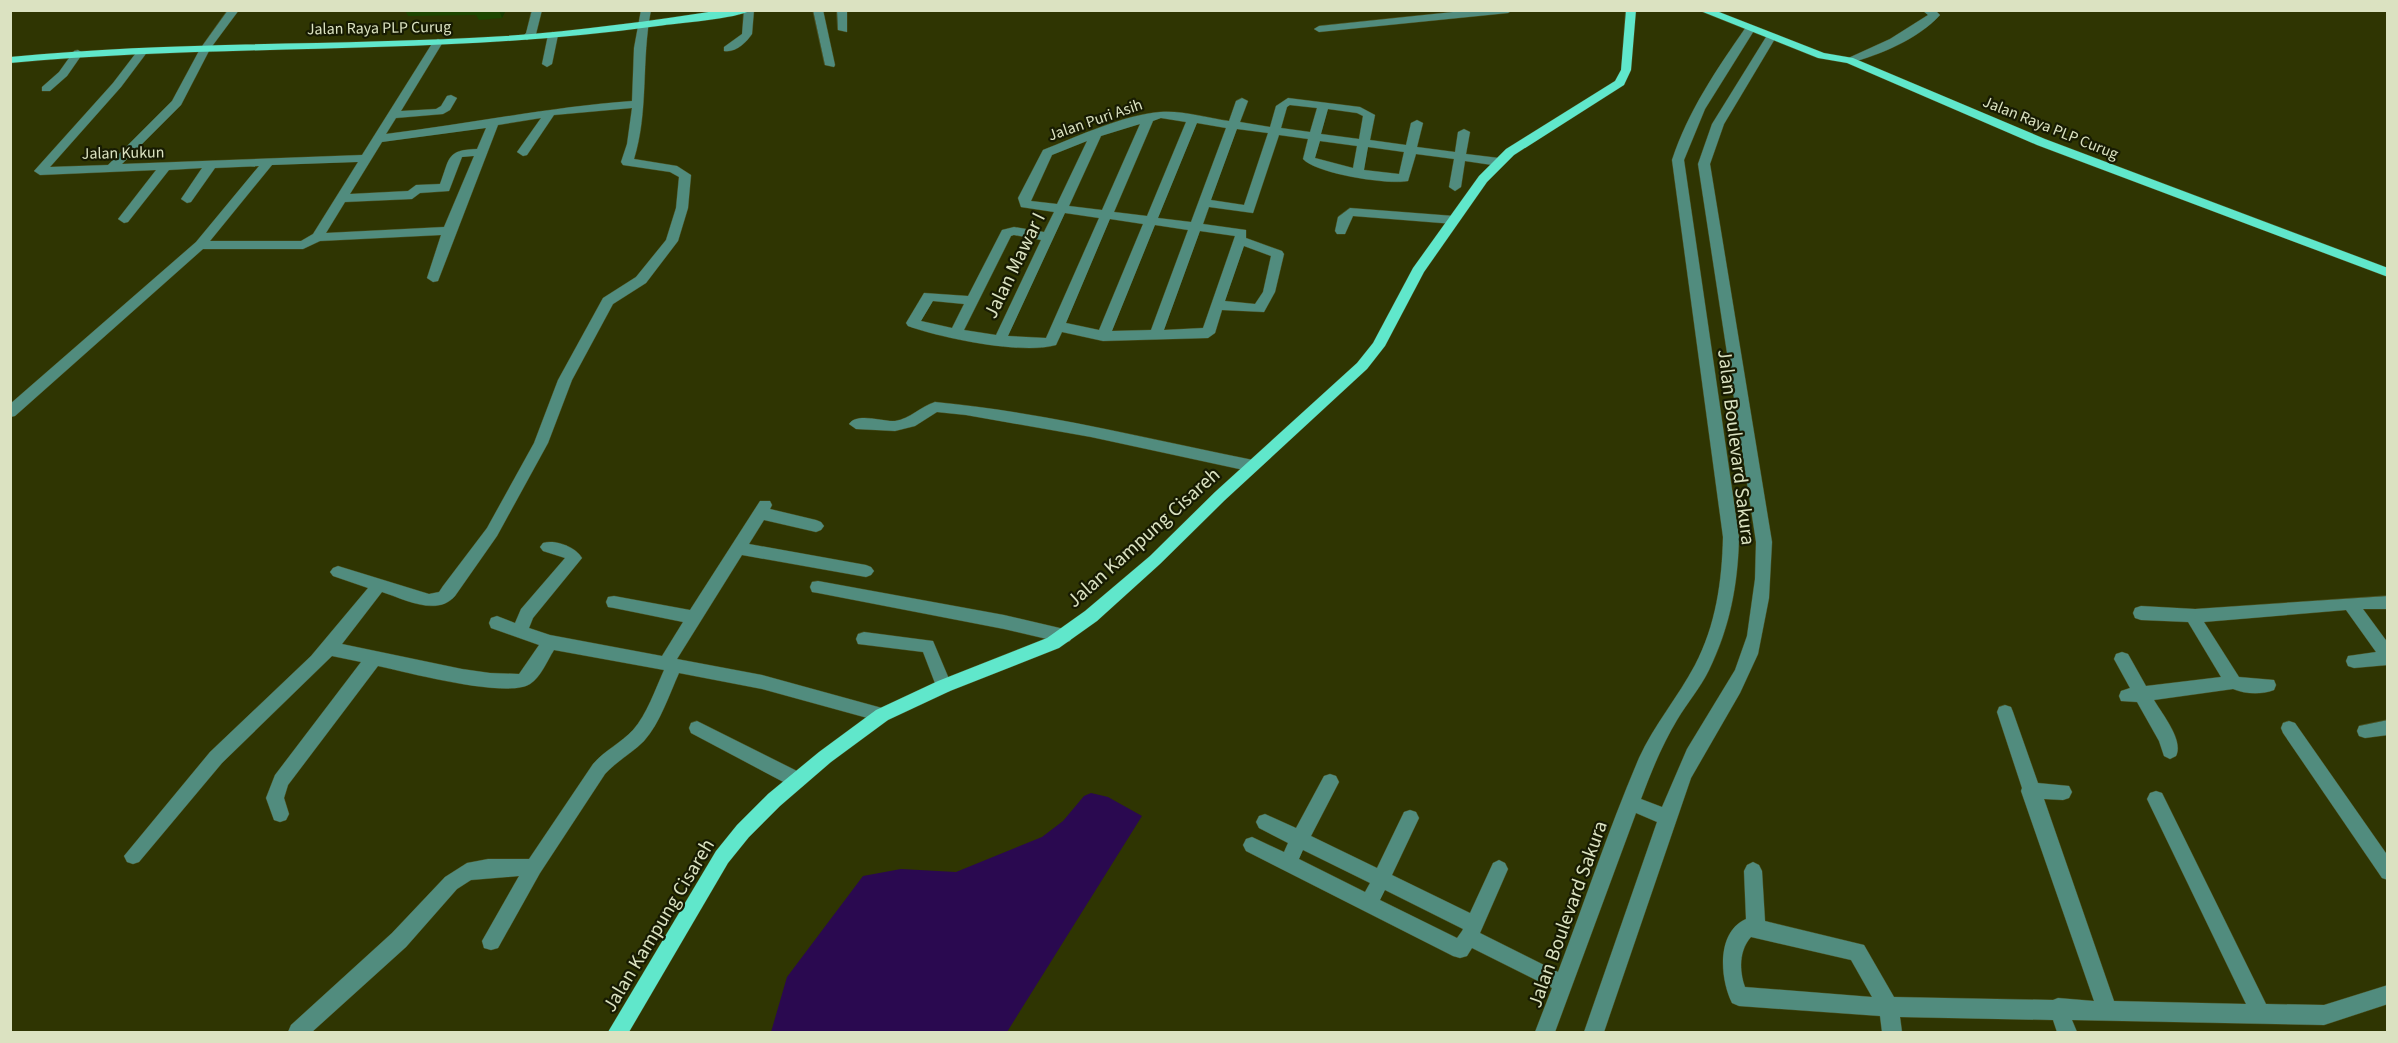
<svg xmlns="http://www.w3.org/2000/svg" width="2398" height="1043" viewBox="0 0 2398 1043" font-family="'Source Sans 3',sans-serif">
<rect width="100%" height="100%" fill="#2f3502"/>
<path fill="#2a0950" d="M1091 793 1108 797 1142 816 1007 1032H771L787 977 863 876 901 869 956 872 1042 837 1063 821 1084 796Z"/>
<g fill="none" stroke-linecap="round" stroke-linejoin="round">
<defs>
<path id="minor" d="M228 10H239L210 49 181 105 122 164 362 155 433 42 438 39 443 42 401 111 436 109 441 106 447 96 451 95 457 98 450 110 443 114 396 118 386 134C469 124 549 107 632 101L634 48 641 10H651C641 60 649 111 634 159L677 166 691 175 688 208 678 241 646 283 613 304 572 380 548 443 497 536 455 596C437 617 404 599 382 592L342 644 462 669 490 673 519 674 539 645 491 628 489 623 491 618 497 616 515 623 521 609 565 558 543 551 540 547 543 543C555 539 576 547 582 558L533 618 529 628 550 635 662 656 683 622 614 608 608 607 606 602 608 597 614 596 690 610 760 501H770L772 505 770 509 816 520 821 522 824 526 821 530 816 532 764 520 749 544 866 565 871 567 874 571 871 575 866 577 742 555 677 659 762 675 882 708 888 710 890 715 888 720 882 722 762 689 679 673C669 695 660 723 644 741 632 753 617 761 605 774L540 873 498 948 491 950 484 948 482 941 519 876 471 880 457 889 406 947 312 1032H288L291 1025 392 933 445 877 467 863 488 859H529L593 764C605 750 621 743 633 730 647 714 655 690 664 670L554 650C547 661 541 677 530 684 507 699 406 672 378 666L288 785 284 798 289 814 286 820 280 822 274 820 266 798 275 775 361 662 332 656 222 763 139 862 133 864 127 862 124 856 210 752 311 656 368 588 333 576 330 572 333 568 338 566 429 594 439 592 443 586 487 528 534 443 558 380 603 298 636 277 666 240 676 208 679 177 670 172 623 165 621 162 627 144 632 108 554 115 527 155 523 156 517 152 541 118 498 125 438 281 433 282 427 278 441 235 320 241 303 249H203L15 416 10 417V404L196 242 259 166 215 168 191 202 187 203 181 199 202 168 169 170 128 222 124 223 118 219 156 170 40 175 34 171 113 83 139 49H147L148 51 121 87 50 167 108 165 172 101 200 49ZM486 128 477 149C446 150 450 158 440 184L416 185 408 191 350 194 382 142ZM474 156 444 227 326 233 345 202 412 199 420 193 449 191 462 157ZM358 162 313 234 301 241H210L272 165Z
M532 10H542L536 34 527 40 522 37 526 33Z
M744 10H754L752 34C746 43 735 53 724 51V47L742 34Z
M813 10H823L835 65 834 67 825 65Z
M837 10H847V32L838 30Z
M1472 10H1513L1508 13 1319 32 1314 29 1319 26Z
M1922 10H1935L1940 15C1918 39 1880 55 1849 63L1844 60 1890 39 1928 15Z
M1750 26 1755 29 1705 109 1684 160 1739 537C1738 584 1730 627 1709 670 1701 687 1687 703 1677 720 1662 745 1651 772 1641 799L1662 807 1687 749 1735 670 1747 636 1755 579 1756 542 1698 164 1712 124 1766 37 1771 34 1776 37 1724 124 1710 164 1772 542 1769 598 1758 654 1740 693 1691 778 1604 1032H1584L1657 822 1636 813 1555 1032H1535L1552 988 1472 948 1467 956 1460 958 1453 956 1246 851 1243 845 1246 839 1252 837 1284 852 1288 843 1259 828 1256 822 1259 816 1265 814 1296 828 1324 776 1330 774 1336 776 1339 782 1311 836 1377 868 1404 812 1410 810 1416 812 1419 818 1392 875 1470 913 1493 863 1499 860 1505 863 1508 869 1480 933 1558 972C1585 901 1609 828 1639 758 1654 725 1678 697 1695 665 1716 625 1722 581 1723 537L1672 160C1688 111 1717 69 1746 27ZM1303 850 1370 883 1365 892 1299 859ZM1385 890 1463 929 1462 931 1457 938 1380 900Z
M553 32 558 35 552 64 547 67 542 64 548 35Z
M78 50 83 53 67 76 50 91H42V87L59 72 74 51Z
M1242 98 1248 101 1240 122 1270 127 1276 106 1288 98 1360 107 1375 115 1370 140 1406 145 1411 123 1417 120 1423 123 1417 147 1455 152 1458 132 1464 129 1470 132 1466 154 1499 158 1505 162 1499 166 1465 161 1461 187 1455 191 1449 187 1454 159 1416 154 1408 181C1389 185 1317 174 1303 159L1308 139 1279 135 1253 213 1209 207 1203 224 1246 230V238L1282 251 1284 254 1275 292 1264 312 1222 310 1215 333 1208 338 1103 341 1062 332 1056 345C1023 355 941 338 908 326L906 323 924 293 968 296 1002 230 1014 227 1044 232 1054 212 1021 207 1018 198 1043 150C1079 136 1123 115 1160 112 1180 110 1209 118 1229 121L1236 101ZM1290 105 1317 108 1310 132 1281 128 1287 107ZM1328 109 1357 113 1363 116 1359 139 1321 134ZM1161 118 1186 122 1147 216 1114 212 1153 121ZM1197 123 1226 128 1191 222 1158 218ZM1140 124 1102 210 1069 206 1101 136ZM1237 129 1268 133 1244 205 1211 200ZM1087 141 1057 204 1031 201 1052 155ZM1320 141 1357 146 1353 168 1315 158ZM1368 147 1404 152 1399 174 1364 170ZM1065 213 1099 218 1046 338 1008 336ZM1110 219 1143 224 1099 330 1066 323ZM1155 225 1188 230 1151 330 1112 331ZM1200 231 1235 236 1203 328 1164 330ZM1014 235 1041 240 996 335 964 330 1011 236ZM1244 246 1271 256 1263 292 1255 304 1225 301ZM933 301 964 304 952 328 921 321Z
M1350 208 1454 216 1460 220 1454 224 1353 216 1345 234H1337L1335 231 1338 217Z
M935 402C1042 412 1148 439 1253 460L1260 466 1253 472 1091 437 966 415 937 412 915 426 895 431 856 429 849 424C857 412 883 422 895 421 910 419 921 406 935 402Z
M818 581 1004 615 1064 629 1070 631 1072 636 1070 641 1064 643 1004 629 818 593 812 592 810 587 812 582Z
M2388 596V609H2363L2388 643V665L2354 668 2348 666 2346 661 2348 656 2376 652 2346 610 2204 622 2239 677 2274 680 2276 685 2274 690C2261 695 2245 694 2233 689L2154 700C2162 714 2184 740 2176 756L2170 759 2164 756 2159 741 2137 702 2121 701 2119 696 2121 691 2130 688 2114 659 2116 654 2122 652 2128 654 2146 686 2221 677 2188 622 2141 620 2135 618 2133 613 2135 608 2141 606 2195 609Z
M864 632 933 641 952 686 950 691 944 693 938 691 923 652 858 644 856 639 858 634Z
M2005 705 2011 707 2013 712 2038 783 2069 786 2072 792 2069 798 2063 800 2044 799 2114 1001 2246 1004 2147 799 2150 793 2156 791 2162 793 2266 1004 2324 1005 2388 985V1004L2324 1025 2072 1020 2077 1032H2057L2053 1020 1900 1017 1902 1032H1882L1880 1016 1739 1006 1732 1003C1720 979 1716 932 1746 919L1744 871 1747 865 1753 862 1759 865 1762 871 1765 921 1864 945 1894 997 2053 1000 2058 998 2094 1001 2021 791 2022 788 1997 712 1999 707ZM1751 937 1851 960 1872 997 1745 987C1739 971 1739 950 1751 937Z
M2388 720V735L2365 738 2359 736 2357 731 2359 726Z
M697 721 803 774 806 780 803 786 797 788 791 786 691 733 689 728 691 723Z
M2289 721 2295 723 2388 856V880L2382 878 2283 733 2281 728 2283 723Z"/>
<path id="major" d="M722 10H751C737 19 677 23 658 26 443 56 226 43 10 63V57C175 41 341 46 506 36 578 31 650 21 722 10Z
M1626 10H1636L1631 70 1624 85 1514 155 1487 182 1424 272 1385 346 1367 369 1225 500 1160 564 1097 621 1059 648 950 691 888 720 831 762 780 806 749 837 728 863 629 1032H608L716 851 737 825 768 794 819 752 876 710 938 681 1047 638 1085 611 1150 556 1215 492 1357 363 1373 343 1413 268 1479 176 1506 149 1615 81 1621 70Z
M1698 10H1714L1824 53 1853 58 2045 139 2388 268V277L2037 145 1847 63 1818 58Z"/>
</defs>
<use href="#minor" stroke="#4b5121" stroke-width="1"/>
<use href="#major" stroke="#4b5121" stroke-width="1"/>
<use href="#minor" fill="#518c7e" fill-rule="evenodd"/>
<use href="#major" fill="#60e7cb" fill-rule="evenodd"/>
</g>
<path fill="#1c4600" d="M405 10H530L505 12 502 18 479 20 476 15 408 16Z"/>
<path fill="#163900" d="M499 10H504L505 12 502 18Z"/>
<g text-anchor="middle" stroke-width="4.5" stroke-linejoin="round" paint-order="stroke">
<g font-size="16" fill="#dbe2c1" stroke="#171b02">
<text transform="translate(379 27) rotate(-1)" y="6">Jalan Raya PLP Curug</text>
<text transform="translate(1095 119) rotate(-19)" y="6">Jalan Puri Asih</text>
<text transform="translate(2051 127) rotate(22)" y="6">Jalan Raya PLP Curug</text>
<text transform="translate(123 152) rotate(-1)" y="6">Jalan Kukun</text>
</g>
<g font-size="20" fill="#dbe2c1" stroke="#171b02">
<text transform="translate(1014 265) rotate(-64)" y="7">Jalan Mawar I</text>
<text transform="translate(1737 447) rotate(83)" y="7">Jalan Boulevard Sakura</text>
<text transform="translate(1143 537) rotate(-42)" y="7">Jalan Kampung Cisareh</text>
<text transform="translate(1567 914) rotate(-70)" y="7">Jalan Boulevard Sakura</text>
<text transform="translate(658 925) rotate(-59)" y="7">Jalan Kampung Cisareh</text>
</g>
</g>
<rect width="2398" height="1043" fill="none" stroke="#dbe2c1" stroke-width="24"/>
</svg>
